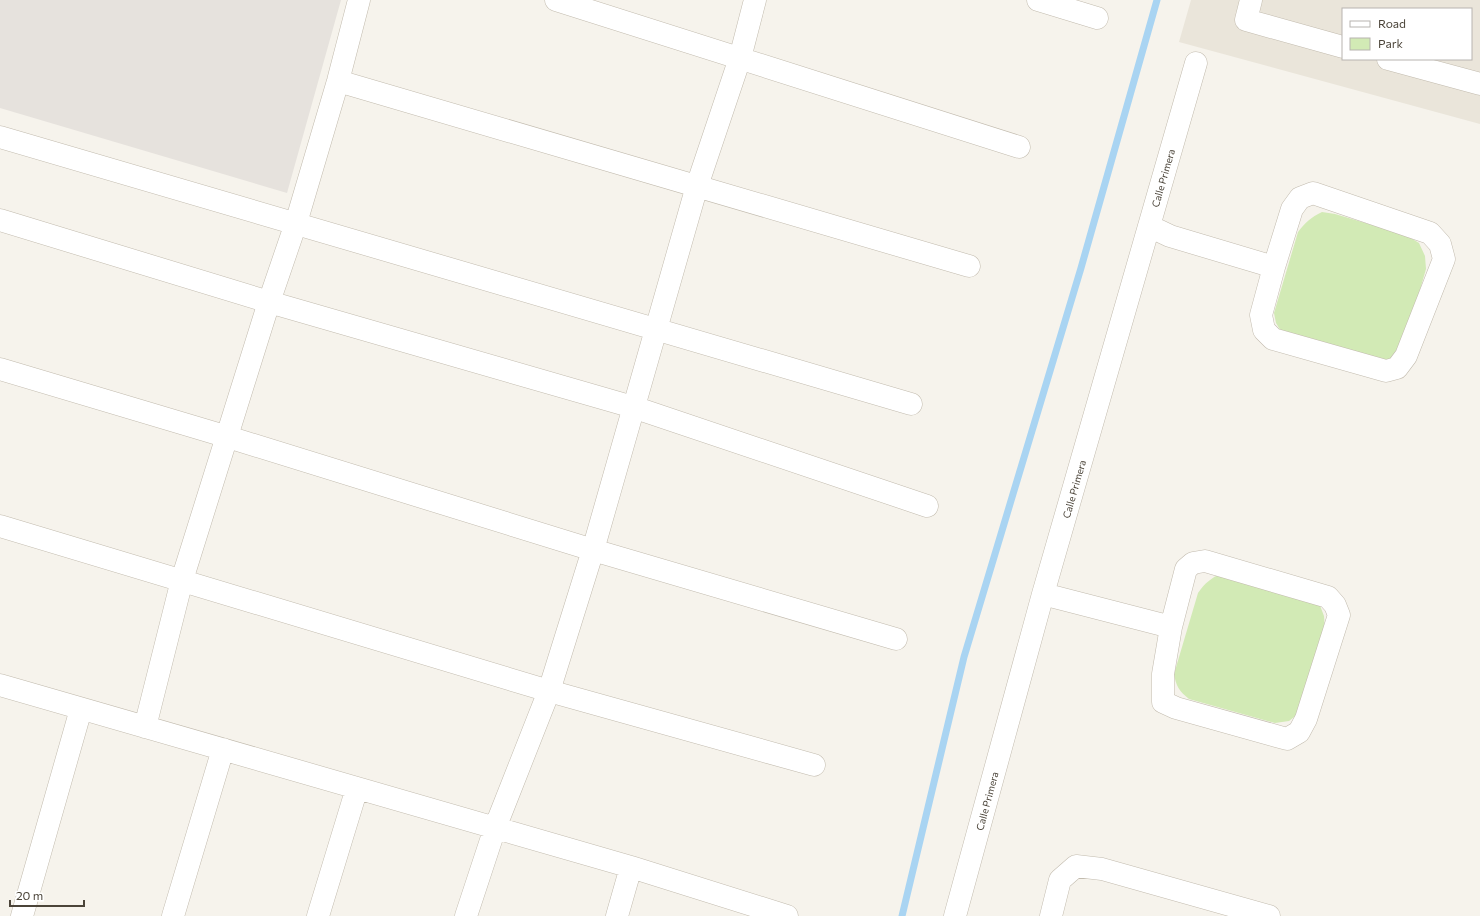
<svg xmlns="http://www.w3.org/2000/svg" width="1480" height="916" viewBox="0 0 1480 916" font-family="Commissioner,sans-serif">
<rect width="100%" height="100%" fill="#f6f3ec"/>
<path fill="#eae5da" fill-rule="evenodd" d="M1191 0H1480V124L1179 42ZM1343 9H1471V59H1343Z"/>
<path fill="#e6e2dd" d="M0 0H341L287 193 0 108Z"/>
<path fill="#d2eab5" d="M1322 212 1335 214 1406 235 1419 243 1425 256 1426 269 1405 342 1390 360 1375 362 1282 333 1276 323 1274 313 1298 232C1305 223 1311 217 1322 212Z
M1222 573 1319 603 1324 616 1325 630 1298 714 1289 721 1275 723 1189 699C1179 691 1176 686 1174 674L1198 593C1205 583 1211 578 1222 573Z"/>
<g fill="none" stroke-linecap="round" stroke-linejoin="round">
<path stroke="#a9d4f2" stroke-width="7" d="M902 916 964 657 1081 268 1157 0"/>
<defs>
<path id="minor" d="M556 0 1019 147
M1038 0 1097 18
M1251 0 1246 20 1343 47
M1388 59 1480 84
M338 81 969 266
M0 137 911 404
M1313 193 1430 233 1440 244 1444 259 1406 356 1397 368 1386 371 1273 339 1264 330 1261 315 1274 267 1292 209 1300 198Z
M0 220 269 302 633 407 927 506
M1149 226 1170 236 1274 267
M0 369 228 437 593 550 896 639
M0 526 549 691 814 765
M1205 561 1328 597 1335 605 1339 615 1306 719 1299 732 1287 739 1176 708 1163 702V674L1171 627 1186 569 1193 563Z
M1043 594 1171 627
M0 685 631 867 787 916
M145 727 182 580 269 302 296 223 338 81 359 0
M22 916 81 709
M173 916 223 749
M318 916 357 788
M466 916 495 828 549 691 593 550 697 186 740 58 755 0
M617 916 631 867
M955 916 1043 594 1196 63
M1051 916 1060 880 1076 866 1102 869 1269 916"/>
</defs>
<use href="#minor" stroke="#c2bbae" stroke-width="23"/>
<use href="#minor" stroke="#fff" stroke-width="22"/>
</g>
<g text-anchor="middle" stroke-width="3.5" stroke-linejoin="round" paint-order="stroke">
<g font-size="10" fill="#4b4439" stroke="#fff">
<text transform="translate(1163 178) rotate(-74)" y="4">Calle Primera</text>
<text transform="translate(1074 489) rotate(-74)" y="4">Calle Primera</text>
<text transform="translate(987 801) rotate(-75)" y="4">Calle Primera</text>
</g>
</g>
<rect x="1342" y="8" width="130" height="52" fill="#ffffff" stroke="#b7b4b0"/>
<rect x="1350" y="21" width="20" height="6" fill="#ffffff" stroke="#b7b4b0"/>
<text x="1378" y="28" font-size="12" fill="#4b4439">Road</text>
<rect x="1350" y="38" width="20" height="12" fill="#d2eab5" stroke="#b7b4b0"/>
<text x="1378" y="48" font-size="12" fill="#4b4439">Park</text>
<path d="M10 900v6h74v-6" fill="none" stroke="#4b4439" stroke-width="2"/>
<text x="16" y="900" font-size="12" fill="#4b4439" stroke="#ffffff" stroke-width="3" paint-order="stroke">20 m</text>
</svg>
